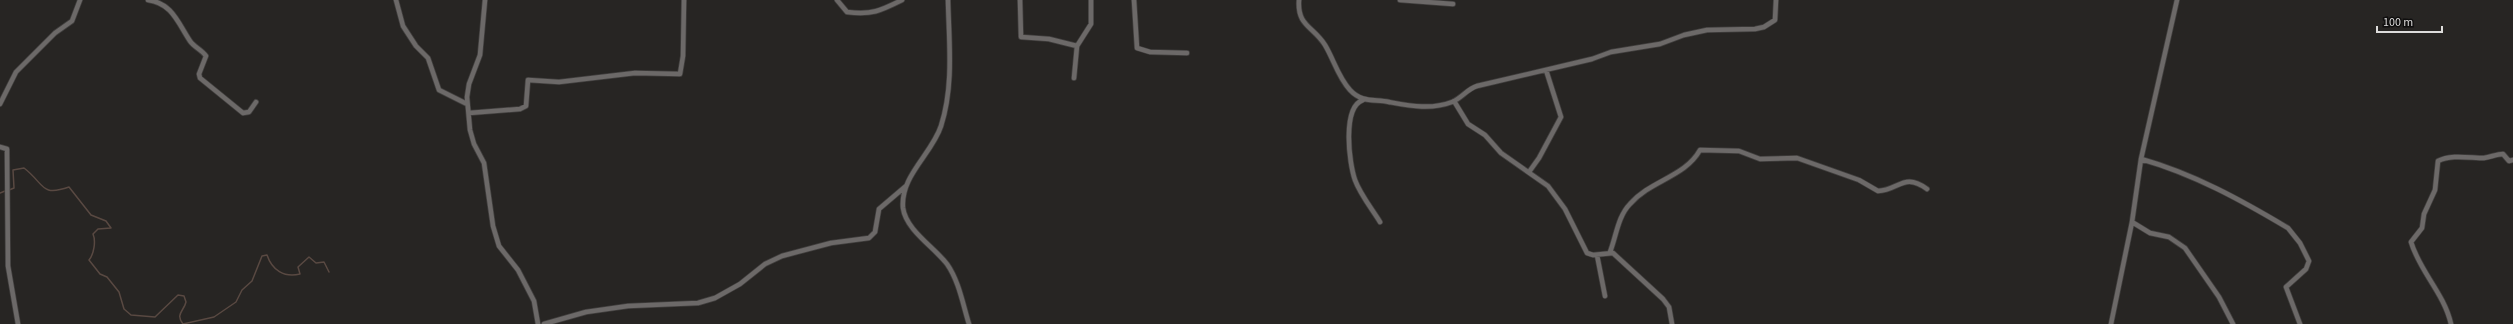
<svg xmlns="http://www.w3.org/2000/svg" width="2513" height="324" viewBox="0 0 2513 324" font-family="'Source Sans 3',sans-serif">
<rect width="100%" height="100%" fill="#272523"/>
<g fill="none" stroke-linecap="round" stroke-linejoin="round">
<path stroke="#594942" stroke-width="1.5" d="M9 190 14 188 13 170 24 168C45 184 40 197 69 187L91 215 106 221 111 228 98 229 93 234C96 241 94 254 89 260L100 274 107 277 119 292 124 309 131 315 155 317 178 295 184 296 186 302C184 311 175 314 183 324L214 317 236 302 242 290 252 281 262 256 267 255C272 270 284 278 300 274L298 267 309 257 316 263 324 262 329 272
M0 193 5 191"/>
<defs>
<path id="minor" d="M148 0C172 3 178 23 190 41 194 47 202 50 206 56L199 74 200 78 243 113 249 112 256 102
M396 0 403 26 416 46 428 58 439 90 467 104
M485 0 480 55 469 84 467 97 470 130 474 144 484 163 493 226 499 246 518 270 534 301 538 324
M837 0 847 12C872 15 880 11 902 0
M948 0C949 42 954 86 941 126 932 154 900 176 903 208 906 230 934 247 947 264 959 281 963 305 969 324
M1020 0 1021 37 1049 39 1077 46
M1134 0 1137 48 1150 52 1187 53
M1299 0C1297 26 1313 26 1325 45 1334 60 1338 77 1350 90 1362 103 1374 99 1389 102 1411 106 1431 110 1452 102 1462 98 1467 89 1477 86L1592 59 1611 52 1660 44 1684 35 1707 30 1755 29 1764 27 1775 20 1776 0
M1400 0 1453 4
M1074 78 1077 46 1091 24V0
M1363 100C1342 107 1349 163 1355 180 1360 194 1372 209 1380 222
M1454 101 1468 124 1485 135 1501 153 1548 186 1565 209 1587 253 1593 255 1613 253 1663 299 1669 307 1672 324
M0 104 16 72 55 33 72 21 80 0
M469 113 520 109 526 106 528 80 559 82 635 73 680 74 683 56 684 0
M0 147 7 149 8 266 18 324
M2141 159C2194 174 2241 200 2288 228L2300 243 2309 261 2306 269 2286 287 2300 324
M1529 172 1539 158 1561 117 1546 70
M2132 222 2150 233 2169 237 2185 248 2219 297 2233 324
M1610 252C1616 237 1618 216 1630 204 1651 180 1685 177 1700 150L1739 151 1760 159 1797 158 1859 180 1878 191C1899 190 1904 172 1927 189
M1597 255 1605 296
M544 324 586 312 628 306 698 303 715 298 740 284 765 264 782 256 831 243 869 238 875 232 879 209 906 186
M2111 324 2132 222 2141 159 2177 0
M2451 324C2444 293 2420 272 2411 242L2422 228 2424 214 2435 190 2438 161C2451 154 2470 158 2484 158 2491 157 2497 154 2503 154L2509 161 2513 160"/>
</defs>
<use href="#minor" stroke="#413f3e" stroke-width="6"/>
<use href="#minor" stroke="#6c6968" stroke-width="4.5"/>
</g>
<path d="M2377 26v6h65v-6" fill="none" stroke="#dddcdb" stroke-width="2"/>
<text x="2383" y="26" font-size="12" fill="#dddcdb" stroke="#0f0e0e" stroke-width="3" paint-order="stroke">100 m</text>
</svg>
